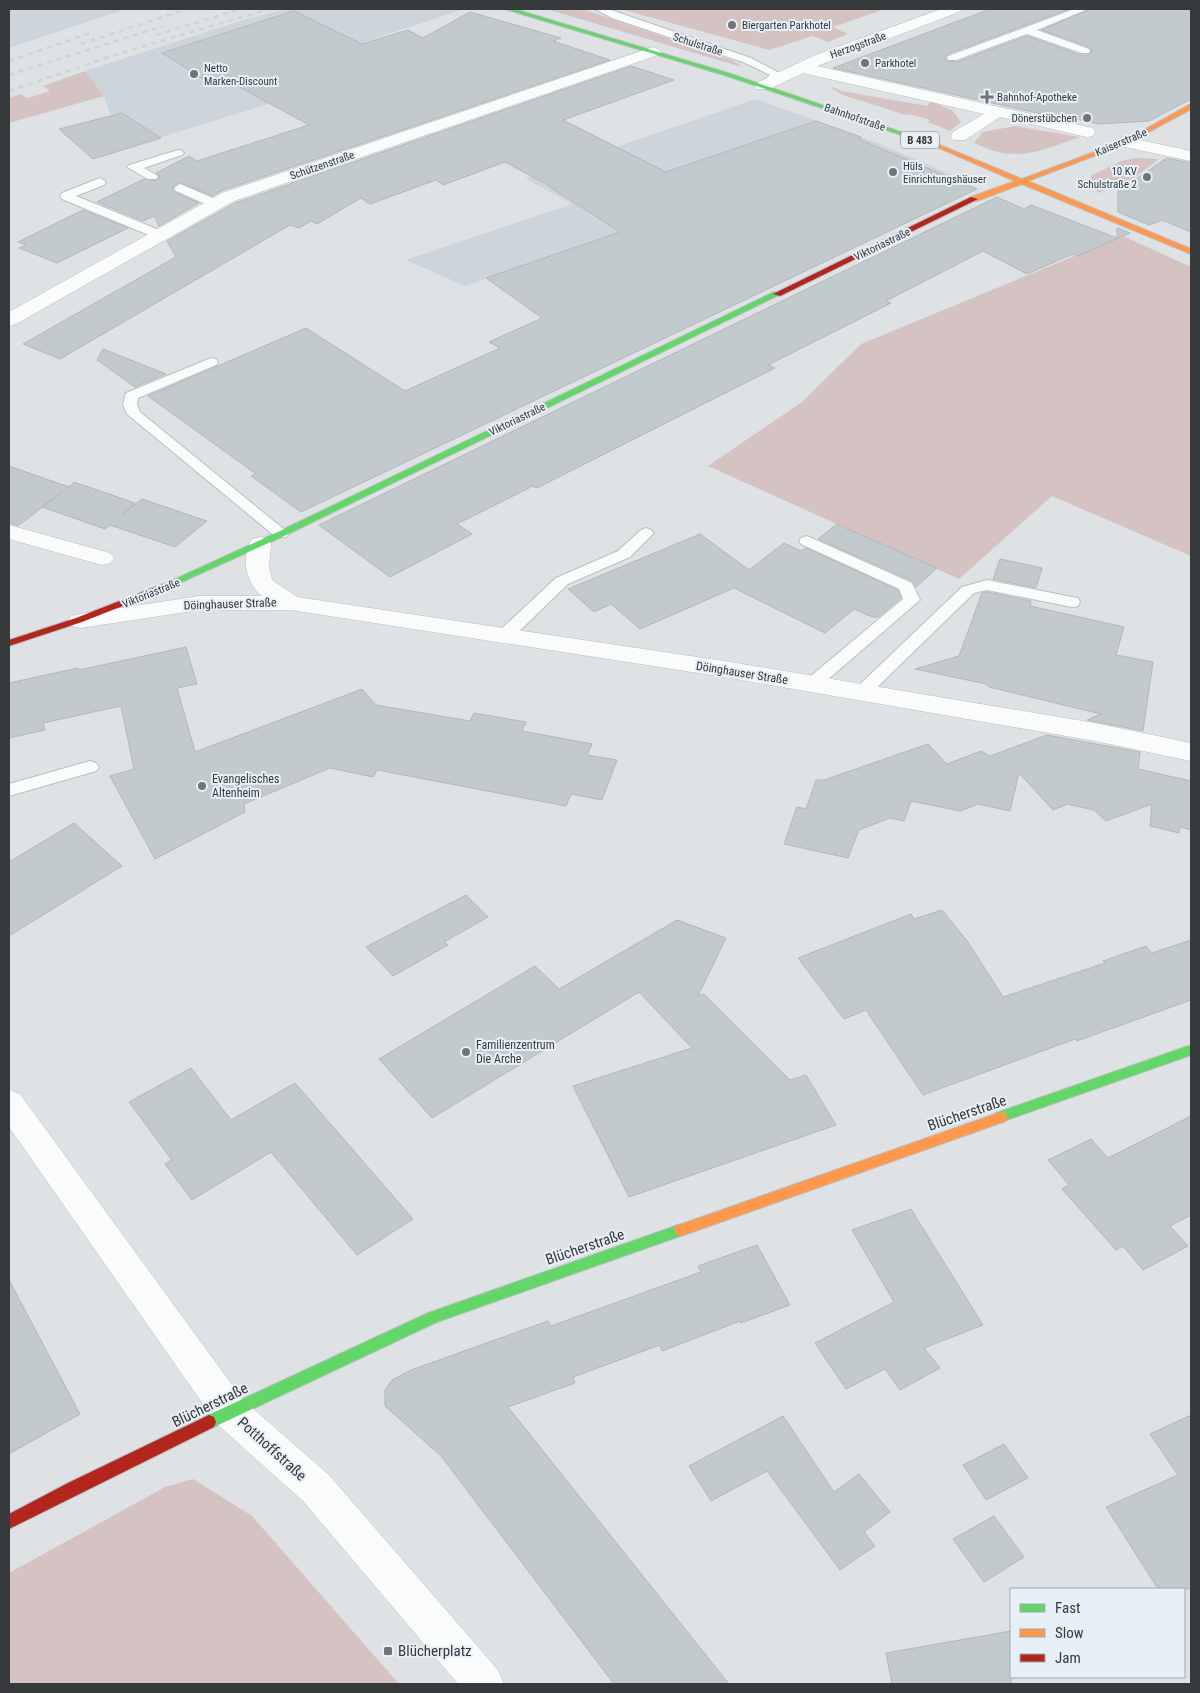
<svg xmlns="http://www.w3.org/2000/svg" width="1200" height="1693" viewBox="0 0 1200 1693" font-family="'Roboto Condensed',sans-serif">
<rect width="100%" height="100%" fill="#dee2e4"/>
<path fill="#ccd5dc" d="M9 9H126L9 48Z
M287 9 461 10 349 47 316 89 146 142 110 114 104 96 85 71 247 19Z
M756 99 877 143 966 181 960 186 786 175 465 286 406 260 572 204 525 178Z"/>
<path fill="#d5c2c3" d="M546 9H582L734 61 742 67Z
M620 9H885L833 27 848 34 828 42 813 36 769 50Z
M85 71 104 96 9 123V98L20 94 28 98 50 91 43 86Z
M832 87 842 91 927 106 931 101 953 111 961 122 950 131 928 122 930 120 910 114 906 115 843 95 831 88Z
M1015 126 1080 137C1039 151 1017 164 974 143L983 132Z
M1136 158 1159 159 1134 178 1098 193 1090 184 1091 176 1121 161Z
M1123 236 1191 267V556L1052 496 959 579 708 466 802 402 861 344Z
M193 1479 252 1516 399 1684H9V1573L165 1487Z"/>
<path fill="#c2cace" stroke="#b4b7b9" d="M990 9H1069L947 54 945 57 946 61 957 62 1027 36 1080 55H1089L1092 52 1090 47 1042 30 1090 9H1191V99L1149 121 1099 124 1058 115 1056 117 833 68Z
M294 11 362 44 408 30 423 38 470 12 561 38 553 41 610 60 221 191 213 196 179 182 172 188 174 192 199 203 159 226 154 216 143 221 97 202 144 179 156 181 160 176 156 173 189 156 197 161 309 125 223 78 210 83 162 53Z
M631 66 674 80 563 120 666 172 816 121 861 137 858 139 977 189 301 512 251 476 256 474 148 396 306 328 405 391 500 348 489 342 542 318 486 278 620 232 544 183 505 162 443 185 436 180 370 204 361 198 317 224 311 221 299 228 290 225 60 359 23 344 176 257 167 241 235 203Z
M122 113 161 138 93 159 59 129Z
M1167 158 1191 163V232L1162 220 1149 225 1118 212V191Z
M997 197 1024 209 1031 205 1117 238V228L1130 233 1077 256 1073 254 1027 274 983 251 886 301 891 303 768 365 775 368 537 488 533 486 457 524 472 534 390 577 319 525Z
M83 210 128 228 57 263 19 248 26 245 18 242Z
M103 349 166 374 135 387 97 360Z
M9 466 69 487 74 482 135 503 121 515 142 499 207 521 175 547 110 525 105 529 42 507 62 492 18 526 9 523Z
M837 524 861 535 937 568 916 587 913 581 818 539Z
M700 534 749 570 784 543 801 551 806 548 898 590 901 598 878 617H872L854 609 825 633 734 588 640 629 611 604 594 612 568 589Z
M1000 559 1042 568 1036 588 993 579Z
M987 592 1031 601 1030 606 1124 627 1116 655 1153 662 1143 731 1087 720 1101 714 989 687 986 684 915 669 959 656 982 593Z
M186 647 197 684 177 688 195 752 362 689 376 705 470 721 474 713 526 722 522 731 592 744 587 755 617 760 602 800 571 794 566 806 377 770 373 777 330 768 244 804 245 812 155 859 110 776 134 769 121 706 43 723 45 730 9 738V683L78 668 79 670Z
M1047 735 1140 752 1138 769 1191 781V830L1180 827 1179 833 1150 826 1152 804 1106 821 1094 810 1080 807 1068 804 1053 810 1019 773 1010 811 978 804 960 811 911 801 904 821 890 818 859 830 848 858 784 844 797 807 806 809 816 780H824L928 744 947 764 981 751 990 756Z
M74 823 122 866 9 936V862Z
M466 895 488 917 444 942 448 945 393 976 366 947Z
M942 910 968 942 1003 997 1105 963 1103 961 1146 946 1152 953 1191 940V1000L1077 1041 1075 1039 923 1095 866 1010 844 1019 798 958 911 914 914 919Z
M677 920 726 938 698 996 704 994 790 1080 806 1075 836 1125 629 1197 573 1086 692 1048 639 992 432 1118 379 1059 535 966 559 989Z
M191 1068 231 1120 295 1083 413 1219 357 1255 271 1152 192 1200 165 1164 172 1160 129 1102Z
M1191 1116V1215L1170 1226 1188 1246 1143 1270 1123 1246 1116 1250 1062 1189 1069 1185 1048 1160 1091 1139 1108 1158Z
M911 1209 983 1325 924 1348 940 1368 900 1390 885 1369 846 1389 815 1343 894 1302 852 1230Z
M757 1245 790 1305 741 1323 740 1321 662 1351 660 1345 573 1377 575 1383 508 1407 729 1684H614L441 1456 385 1406V1390L392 1380 411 1370 548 1321 551 1326 701 1272 698 1266Z
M9 1280 80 1414 9 1454Z
M1191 1415V1589H1158L1106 1507 1178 1475 1150 1434Z
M783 1416 834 1492 859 1474 890 1512 864 1532 875 1546 840 1570 767 1471 711 1501 689 1466Z
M1004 1444 1028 1478 986 1500 963 1465Z
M994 1516 1024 1557 984 1582 953 1539Z
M1011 1631V1684H892L886 1653Z"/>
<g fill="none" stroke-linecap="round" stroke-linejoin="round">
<defs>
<path id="lane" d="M595 9H608L751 58 783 75 767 88H759L758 86 770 75 743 62 612 18Z
M1074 9H1088L1037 30 1089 49 1090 51 1089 53H1081L1027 34 956 60H948L947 58 948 56Z
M178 150 182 151 184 153 182 155 144 168 158 176 156 179H148L127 167 129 165Z
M100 178 106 182 104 185 76 196 164 232 166 235 164 238H156L62 199 60 196 62 193Z
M180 184 220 201 222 204 216 208 212 207 176 191 174 188Z
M211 358 216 359 218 362 216 365 138 398 137 404 140 412 286 531 289 534 286 537H276L127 414 123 404 126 393Z
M646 528 651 530 654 533 630 557 568 584 510 640 504 641 498 640 496 636 498 632 556 578 618 551 641 530Z
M807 536 912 583 920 600 818 688 812 689 806 688 803 684 806 680 903 599 899 589 801 544 799 541 801 538Z
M987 580 1072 597 1078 598 1080 602 1078 606 1072 607 987 590 974 593 867 697 861 699 855 697 852 693 855 689 962 587Z
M90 761 96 763 99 767 96 771 9 796V784Z"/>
<path id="street" d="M941 9H961L959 12 817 66 1093 128 1095 132 1093 136 1087 137 1000 117 965 140H953L951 136 953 132 984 114 803 73 769 89H757L755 86 757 83 813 56Z
M653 47 658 49 661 52 658 55 234 201 16 324 9 326V312L222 193Z
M1126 137 1191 151V161L1120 146 1118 142 1120 138Z
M9 525 110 553 114 558 110 563 102 565 9 539Z
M260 537 268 539 271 544 269 567 272 580 297 597 724 661 1095 723 1191 743V761L1095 741 724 677 291 610H200L80 628 71 626 68 621 71 616 80 614 200 596H262C246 583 240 557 252 539Z
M9 1090 20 1094 243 1400 329 1475 498 1670 504 1684H458L303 1501 217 1424 9 1127Z"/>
<path id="fast" d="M505 9H514L728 73 936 144 931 145 724 75Z
M774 292 781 294 284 536 166 589 163 590 158 587 278 532Z
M1191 1045V1055L1001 1122 996 1121 995 1117 996 1113Z
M681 1224 686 1226 688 1230 686 1234 437 1322 214 1427 209 1429 204 1427 202 1422 204 1417 428 1313Z"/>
<path id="slow" d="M1191 104V109L1128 143 1028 181 1191 249V254L1022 184 977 201H971V197L1015 181 930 144 935 143 1022 179 1124 141Z
M1001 1112 1006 1113 1007 1117 1006 1121 681 1236 676 1234 674 1230 676 1226Z"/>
<path id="jam" d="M971 197 978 199 780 296 773 294Z
M163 584 168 587 166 589 82 622 9 646V640L76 618Z
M209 1415 214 1417 216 1422 214 1427 9 1529V1514L68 1483Z"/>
</defs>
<use href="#lane" stroke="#bbbfc1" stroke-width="2"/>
<use href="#street" stroke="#bbbfc1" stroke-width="1"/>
<use href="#fast" stroke="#bbbfc1" stroke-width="2"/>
<use href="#slow" stroke="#bbbfc1" stroke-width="2"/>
<use href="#jam" stroke="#bbbfc1" stroke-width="2"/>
<use href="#lane" fill="#fafbfb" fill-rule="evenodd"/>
<use href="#street" fill="#fafbfb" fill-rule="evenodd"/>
<use href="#fast" fill="#63d668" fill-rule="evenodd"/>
<use href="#slow" fill="#ff974d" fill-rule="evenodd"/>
<use href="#jam" fill="#b3261e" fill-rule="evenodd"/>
<path stroke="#d0d2d3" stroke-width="2.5" stroke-dasharray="5 5" stroke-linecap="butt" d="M156 35 240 9
M81 44 187 9
M9 61 90 33
M9 75 163 26
M9 91 127 51 269 9"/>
</g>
<g fill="#717577" stroke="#e7f0f6" stroke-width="2">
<circle cx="732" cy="25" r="5"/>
<circle cx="865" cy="63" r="5"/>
<circle cx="194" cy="74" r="5"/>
<path d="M984.5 89.5h5v5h5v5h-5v5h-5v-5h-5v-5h5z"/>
<circle cx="1087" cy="118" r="5"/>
<circle cx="893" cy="172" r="5"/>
<circle cx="1147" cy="177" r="5"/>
<circle cx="202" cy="786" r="5"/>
<circle cx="466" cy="1052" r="5"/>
<rect x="383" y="1646" width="10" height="10" rx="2.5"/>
</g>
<g text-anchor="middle" stroke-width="4" stroke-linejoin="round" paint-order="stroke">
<g font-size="11" fill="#373a3c" stroke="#e7f0f6" text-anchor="start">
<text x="742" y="29">Biergarten Parkhotel</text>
<text x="875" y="67">Parkhotel</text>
<text x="204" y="72">Netto<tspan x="204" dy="13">Marken-Discount</tspan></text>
<text x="997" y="101">Bahnhof-Apotheke</text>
<text x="1077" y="122" text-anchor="end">Dönerstübchen</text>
<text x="903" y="170">Hüls<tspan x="903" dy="13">Einrichtungshäuser</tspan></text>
<text x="1137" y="175" text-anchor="end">10 KV<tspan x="1137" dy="13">Schulstraße 2</tspan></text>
</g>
<g font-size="11" fill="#373a3c" stroke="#e7f0f6">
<text transform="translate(698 44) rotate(18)" y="4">Schulstraße</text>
<text transform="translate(858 45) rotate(-20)" y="4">Herzogstraße</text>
<text transform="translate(855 117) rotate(19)" y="4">Bahnhofstraße</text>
<text transform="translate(1121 142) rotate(-23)" y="4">Kaiserstraße</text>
<text transform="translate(322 165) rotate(-19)" y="4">Schützenstraße</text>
<text transform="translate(882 244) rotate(-26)" y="4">Viktoriastraße</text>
<text transform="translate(517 419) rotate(-26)" y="4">Viktoriastraße</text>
<text transform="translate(151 593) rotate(-22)" y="4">Viktoriastraße</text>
</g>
<rect fill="#e7f0f6" stroke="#6c7174" stroke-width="1" x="901" y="131.5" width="38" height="17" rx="4"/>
<g font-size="11" font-weight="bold" fill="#373a3c">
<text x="920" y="144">B 483</text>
</g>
<g font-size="12" fill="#373a3c" stroke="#e7f0f6">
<text transform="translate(230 604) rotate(-2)" y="4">Döinghauser Straße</text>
<text transform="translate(742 673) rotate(9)" y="4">Döinghauser Straße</text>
</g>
<g font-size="12" fill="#373a3c" stroke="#e7f0f6" text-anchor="start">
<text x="212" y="783">Evangelisches<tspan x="212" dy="14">Altenheim</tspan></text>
<text x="476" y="1049">Familienzentrum<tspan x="476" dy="14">Die Arche</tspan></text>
</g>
<g font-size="15" fill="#373a3c" stroke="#e7f0f6">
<text transform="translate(967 1113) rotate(-19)" y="5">Blücherstraße</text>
<text transform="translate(585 1247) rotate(-19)" y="5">Blücherstraße</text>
<text transform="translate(210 1405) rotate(-26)" y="5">Blücherstraße</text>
<text transform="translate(272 1449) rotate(42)" y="5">Potthoffstraße</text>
</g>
<g font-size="15" fill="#373a3c" stroke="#e7f0f6" text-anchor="start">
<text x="398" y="1656">Blücherplatz</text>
</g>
</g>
<rect width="1200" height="1693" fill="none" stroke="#373a3c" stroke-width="20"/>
<rect x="1010" y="1588" width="175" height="90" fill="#e7f0f6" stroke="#a1a7ac"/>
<rect x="1020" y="1604" width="25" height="8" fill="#63d668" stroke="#a1a7ac"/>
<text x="1055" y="1613" font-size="15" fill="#373a3c">Fast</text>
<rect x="1020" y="1629" width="25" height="8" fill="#ff974d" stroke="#a1a7ac"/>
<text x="1055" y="1638" font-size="15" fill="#373a3c">Slow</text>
<rect x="1020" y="1654" width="25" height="8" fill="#b3261e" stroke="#a1a7ac"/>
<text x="1055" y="1663" font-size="15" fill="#373a3c">Jam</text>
</svg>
